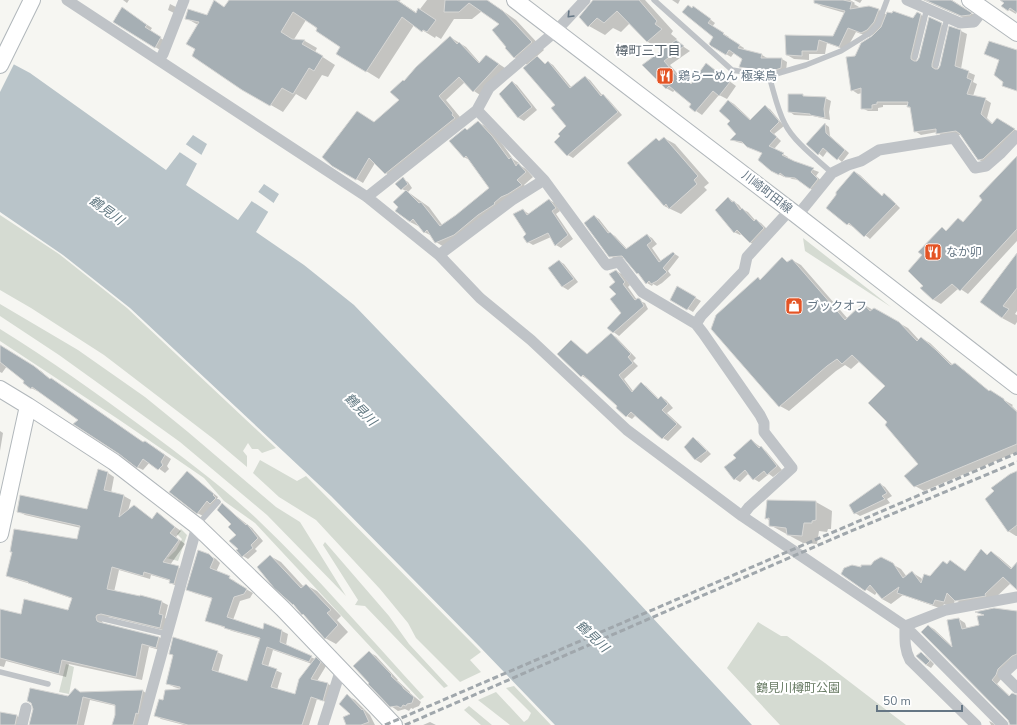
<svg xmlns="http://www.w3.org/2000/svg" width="1017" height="725" viewBox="0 0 1017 725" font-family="'Nunito Sans','Noto Sans JP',sans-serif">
<rect width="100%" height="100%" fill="#f6f6f2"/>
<path fill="#d5dbd2" d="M0 215 59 254 127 308 276 448 262 453 258 449H252L248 443 243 451 247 456V467L215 440 104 355 31 308 0 290Z
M803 238 891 307 805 251Z
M0 304 78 350 145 397 188 432 276 507 300 522 346 596 267 515 180 442 59 355 0 316Z
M0 329C50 360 98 394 145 429 184 458 223 487 258 520 316 575 369 637 424 697L420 700 255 523 224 501 204 478 118 419 0 341Z
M260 460 297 481 306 476 481 652 470 660 481 672 460 682 416 638 408 623 380 589 316 520 279 497 253 473Z
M181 529 187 535 178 561 159 556 162 553 168 558 176 550 182 539 177 534Z
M325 542 389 616 409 644 448 686 444 688 365 606 355 605 358 600 323 545Z
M758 622 781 636H787L825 663 906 725H780L727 668Z
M66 664 74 667 69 694 59 692Z
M514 686 551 725H510L478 700 496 692 524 722 528 719 531 713 506 688Z
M469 706 492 725H481L464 710Z"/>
<path fill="#b9c4c9" d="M0 57 30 73 166 170 193 135 207 144 186 185 238 220 264 184 279 194 256 232 304 265 354 305 587 547 752 725H555L479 646 331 496 130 308 63 255 0 212Z"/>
<path fill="#f6f6f2" d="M0 54 15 62 0 92Z
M184 143 203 156 199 165 178 151Z
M257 191 275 204 270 213 250 200Z"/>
<path fill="#0003" fill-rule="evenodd" d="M123 0H129L127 3Z
M230 0H401L399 1 417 13 427 0H487L516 20 544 50 536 57 546 64 548 62 553 65 572 88 585 77 590 80 603 96 608 99 622 115 573 158 568 155V127L556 105 528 65 514 57 500 24 482 11 472 19H454L441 39 436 36 435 38 414 25 379 79 337 53 341 47 306 20 293 41H305L317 48 315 52 335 65 328 77 322 75 306 100 296 94 283 112 243 89 196 49 198 25 186 18 207 16 225 8Z
M595 0H645L673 31 671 34 677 39 675 41 690 51 670 65 685 82 686 81 692 84 706 64 736 86 727 99 719 95 702 115 696 111 692 104 675 90 673 92 666 88 644 65 663 51 648 42 630 23 621 32 613 28 605 35 589 26Z
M672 0H680L678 4Z
M839 0H850L855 3 854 4 859 7 858 8 869 7 879 10 887 15 914 20 921 15 927 18 916 62 920 59 941 24 947 27 937 71 941 66 961 31 967 34 961 69 975 75 973 82 977 84 973 96 985 99 991 103 987 118 993 124 1004 122 1017 131 985 163 979 160 961 135 943 137 937 132 921 135 915 131 912 109 908 107V105H883V107L878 108V111H868L862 108V93L858 94 852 90 877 32 869 37 856 32 846 50 827 43 825 54H809V60L794 59 787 55 786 36 834 37 845 13 821 6 816 3Z
M854 0H862L860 3Z
M923 0H952L982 20 973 22Z
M1002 0H1017L1016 14 1009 10 1005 2Z
M170 4 176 7 174 13 168 10Z
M694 7 715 23 712 27 729 37 728 38 744 48 743 50 762 55 767 58 782 59 787 62 786 71 775 74 745 69 740 66 743 59 734 53 731 57 726 54 692 9Z
M122 8 152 28 150 31 165 41 160 50 114 21Z
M450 37 466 47 480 63 487 56 505 68 480 95 474 91 465 82 446 100 460 117 392 177 386 173 375 163 363 183 333 165 375 123 401 100 404 82Z
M512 82 517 85 537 110 524 121 519 118 500 94Z
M802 95 806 97 825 98 831 101 829 112 830 120 813 116 794 115 789 111Z
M729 101 734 104 751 120 765 107 770 109 784 126 774 134 781 141 774 149 788 157 787 159 793 162 819 172 816 176 823 182 815 192 799 180 792 179 785 175 784 177 771 170 763 154 745 144 737 142 732 139 738 134 731 121Z
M478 122 485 126 500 141 513 159 519 163 521 166 526 169 533 177 524 185 529 190 444 247 436 242 432 236 424 232 419 225 418 226 410 222 406 191 402 189 403 179 408 182 412 188 408 192 429 207 443 226 490 188 471 161 464 157 467 130Z
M825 124 829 127 830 136 849 153 842 162 828 150 823 157 808 144Z
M664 138 675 144 709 183 704 187 707 190 681 214 664 206 628 164 656 139 660 141Z
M1017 157V241L968 294 959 288 941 304 934 300 922 288 925 286 924 255 942 228 947 231 958 219 964 222Z
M855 172 860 175 883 197 885 195 890 198 900 208 870 239 854 226 853 227 848 224 827 208 848 178Z
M728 198 739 205 742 209 748 212 755 220 761 223 769 231 756 246 751 243 742 233 740 235 734 232Z
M549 200 555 203 560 211 556 214 573 239 561 248 556 245 551 237 533 245 528 242 523 210 529 214Z
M594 216 599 219 610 233 615 236 627 249 647 235 652 238 657 244 652 248 661 261 673 253 678 256 679 257 668 271 671 275 662 283 657 286 653 284 652 286 647 283 625 258 615 259 610 256Z
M1017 255V311L1015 314 1017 315V322L1015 325 1002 318 982 302Z
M782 259 789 263 792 260 801 265 848 319 863 304 873 310 874 309 908 328 919 340 921 338 930 343 953 365H955L964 370 990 392 1013 405 1012 406 1017 411V452L924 491 915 486 919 464 888 422 887 386 860 361 851 369 845 365 836 371 789 411 780 406 712 329 758 278 761 280Z
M559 261 564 264 578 282 568 290 563 287 549 268Z
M616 271 622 274 630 285 628 287 637 300 645 303 648 309 619 336 608 328 622 313 617 294Z
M677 287 701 301 693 312 671 299Z
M611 334 616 337 636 358 633 361 638 366 624 379 633 391 641 383 646 386 659 399 661 397 666 400 673 408 667 413 682 427 668 441 663 438 636 415 632 419 627 416 618 408 619 406 588 378 587 379 582 376 571 341 588 355Z
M0 345 41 371 51 380 144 443 151 445 171 459 167 466 169 469 165 473 150 462 143 470 137 467 79 419 38 391H37L31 388 26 380 7 366 2 373 0 372Z
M0 431 3 433 0 451Z
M693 438 698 441 711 454 701 463 696 460 685 447Z
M751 440 766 451 782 470 773 477 769 474 759 482 754 479 749 473 740 482 735 479 737 458Z
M108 473 114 477 111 493 124 496 131 500 128 511 134 506 153 520 157 514 181 531 176 537 185 544 170 565 178 567 185 571 177 586 170 583 171 581 151 575 150 579 119 570 114 592 162 602 168 605 165 618 169 620 167 631 109 617H105L102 621 103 624 159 637 165 641 163 651 149 647 142 680 69 664 66 677 6 661 4 667 0 666V619L69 611 73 599 31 584 14 579 7 575 78 540 81 528 25 515 18 511H87Z
M1017 473V536H1016L1008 531Z
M192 476 218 497 217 499 221 502 203 516 197 513Z
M880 484 885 487 892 496 887 499 890 503 860 516 855 513Z
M768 502H816L832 511 831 529H828L827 532 819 531 817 544 803 543 770 525V521L766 518Z
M222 505 252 528 263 541 255 549 257 551 248 559 243 556 239 549 238 535Z
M981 551 989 555 991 552 999 557 1013 569 1017 570V589L1011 583 993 600 965 605 955 600 953 607 944 604 942 609 903 595 891 604 882 599 877 592 875 595 842 574 871 566 881 558 901 569 907 577 913 573 921 578 923 580 931 577 947 565 966 572Z
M209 555 216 559 220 563 216 572 235 581V583L253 593 250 598 240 601 233 620 263 630 265 624 282 631 288 634 286 645 315 659 316 658 326 666 317 681 328 684 334 687 329 703 317 699 309 725H184L161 719 155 715 164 701 184 690 174 687 168 684 217 652 223 655 218 673 247 682 260 639 232 631 207 620 213 599 194 593 188 590ZM273 650 312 664 296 695 277 690 282 673 268 667Z
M270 556 281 562 304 587 306 585 317 591 341 616 337 620 348 632 336 644 325 638 296 606 275 587Z
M978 612H1017V660L997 684 1010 696H1017V725H1010L1009 720 928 626 934 629 953 647 959 619 965 623 967 629 980 625 984 616Z
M369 652 376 656 398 680H397L410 692V693L421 702 419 706 414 708 413 709 411 708 409 711 405 709 398 711 391 706Z
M921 653 926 656 934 664 931 668 926 665Z
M143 691 149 695 140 725H113L116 715V706L90 700 84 725H30L68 698 81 693Z
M348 696 355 700 370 715 375 725H348L352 715Z
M0 713 17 716 23 720 22 725H0Z
M989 721 993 723 995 725H991Z
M430 722 436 725H423Z"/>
<path fill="#a6afb4" stroke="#d7d7d5" d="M214 0 224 7 229 0H397L416 13 418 8 436 20 427 32 423 30 422 32 402 17 366 72 336 54 340 47 316 31 317 28 293 12 281 32 292 39 305 40 302 44 323 56 314 71 309 68 293 94 282 88 270 106 242 90 192 56 195 49 186 44 199 22 185 19 188 9 207 15Z
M445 0H487L503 11 532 42 514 58 505 48 506 47 492 30 499 24 469 3 459 12H444Z
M593 0H639L657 21 655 24 662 29 647 42 617 11 604 23 597 18 588 27 579 17Z
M814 0H843L852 2 850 9 869 6 879 9 874 22 867 30 861 33 848 28 839 47 819 40 817 51H802V56L786 55 785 35 833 36 845 11 814 3Z
M925 0H951L972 13 970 15 961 16Z
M1000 0H1017V13L1010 8 1008 11 1001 6 1004 3Z
M688 5 692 8 693 6 711 19 708 23 724 33 723 34 740 45 738 48 762 54 761 58H782L781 68 769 72 739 67 742 59 729 50 726 55 711 46 709 44 713 37 682 12Z
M122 7 147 25 145 27 161 37 155 48 113 22Z
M893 11 913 18 917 12 921 14 911 56V59L914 61H917L919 58 929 17 942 23 932 64V67L935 69H938L940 66 949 26 961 30 955 66 969 71 967 78 972 80 967 94 986 98 981 114 992 124 997 118 1015 129 983 159 978 160 960 134 956 131 936 134V129L914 132 910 107H907L908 102H877V104L872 105V109H861V88L851 91 846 57 855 56 861 43 872 36 881 27 887 12 892 13Z
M450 36 457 44 459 42 479 63 486 55 499 64 473 92 459 77 439 96 453 113 452 115 455 118 385 174 369 158 356 180 332 166 322 157 357 111 374 122 399 100 390 92 403 80 404 81 416 67Z
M676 40 684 46 664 61 683 83 686 79 691 84 706 63 730 82 719 96 713 91 695 112 689 107 691 104 669 86 666 89 642 65Z
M989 41 1017 50V91L1002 86 1003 82 994 75 999 60 984 54Z
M537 56 545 64 548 61 570 88 585 76 601 96 603 94 618 112 567 156 554 142 560 136 558 134 566 126 551 108 555 105 523 68Z
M512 81 532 107 518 118 499 94Z
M788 94H803V96L826 97 824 109 825 118 810 115V114L788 112Z
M728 100 750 120 765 105 779 121V122L770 131 777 137 769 146 784 153 782 155 794 161 814 168 811 172 818 179 810 189 795 178 785 177 780 173 779 175 771 171 758 160 762 153 747 147 742 142 730 140 736 134 727 124 730 121 719 111Z
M478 121 492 136 509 159 511 157 516 166 518 163 526 172 517 180 522 185 508 194 501 197 494 203 495 204 478 215 454 235 435 243 427 230 424 233 413 219 410 222 395 211 398 207 393 202 406 190 419 203 421 202 440 226 456 215 489 188 466 156 464 158 449 141 465 128 467 130Z
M825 123 826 133 845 150 837 160 823 148 818 155 806 144Z
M664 137 698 176 694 180 697 184 669 209 666 204 664 206 627 163 656 138 659 141Z
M1017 156V229L960 291 952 284 933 300 920 288 923 286 908 271 922 255 918 252 942 227 946 231 958 218 963 222 982 200 979 196Z
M854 171 882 196 884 193 896 204 864 237 849 223 847 225 826 208 836 195V192Z
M403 177 408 184 401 190 395 184Z
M728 197 732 202 734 201 740 210 742 208 754 221 756 219 764 228 750 243 737 230 734 233 715 210Z
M549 199 556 208 552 211 568 235 555 246 548 233 527 243 523 237 526 234 513 214 523 209 527 215Z
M594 215 608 233 610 232 626 249 647 234 652 241 647 245 659 262 673 252 675 254 663 268 667 272 657 281 651 284 649 281 646 284 638 273 637 274 622 256 609 257 584 223Z
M1017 253V288L1003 306 1009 309 1002 318 980 302Z
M782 257 787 262 792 259 845 320 863 303 870 311 874 308 899 322 917 341 921 337 936 350 951 365 955 363 989 391 990 390 1004 399V400L1017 412V444L914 487 904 476 918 464 885 425 887 422 868 403 885 386 852 355 842 364 837 359 827 366 779 407 711 329 716 315 758 277 760 280Z
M559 260 574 279 562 287 548 268Z
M616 270 625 282 623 284 635 300 638 298 640 299 644 306 613 333 607 328 621 313 610 299 616 294 609 287 615 282 609 274Z
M677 286 696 297 687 310 670 300Z
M611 333 631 354 628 357 633 363 619 375 632 392 641 382 658 399 661 396 668 404 662 410 677 424 662 439 631 412 626 417 616 408 617 406 583 375 581 377 557 354 571 340 587 354Z
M0 345 34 366 50 379 51 378 143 442 145 441 165 455 161 462 163 465 158 470 143 459 137 468 119 454 73 424 78 420 32 387 31 389 23 383 24 381 0 362Z
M693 437 707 451 695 460 684 447Z
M751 439 759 448 761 446 777 466 767 475 764 471 753 480 745 470 734 480 724 467 736 458 733 455Z
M98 469 108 472 104 490 124 495 119 517 134 505 152 519 157 512 175 527 170 533 179 540 163 562 179 566 174 584 169 583 170 580 144 572 143 576 112 567 107 589 140 596V595L162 601 159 614 163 615 160 628 101 614 97 615 96 617 97 621 99 622 159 637 156 648 142 644 136 677 62 660 59 674 0 658V609L21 614 24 599 68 610 72 598 28 583V582L6 576 12 552H10L14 529 77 539 80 526 17 512 20 495 87 509Z
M187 471 214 494 213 495 216 498 210 504 207 501 197 514 169 492Z
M1017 471V525L1008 532 985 499 994 491 991 488 1010 474Z
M880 483 887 493 882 496 885 499 854 514 849 505Z
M767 500 816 501V520L812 521V523H804L802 536 787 535 786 528 769 526V518L765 519Z
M222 503 246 525 247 524 258 538 251 545 253 548 242 557 236 550 238 549 229 541 236 535 228 527 231 524 217 510Z
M981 549 987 555 991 551 1011 569 1017 562V590L1003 577 985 594 986 596 955 601 947 593 944 602 935 600 933 605 897 593 899 587 882 599 870 585 865 591 841 574 844 568 852 565 861 567V565H871L874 561 881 557 893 563 903 578 912 571 921 583 924 574 930 576 943 561 947 564 950 560 965 571Z
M198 550 209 554 214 559 210 568 230 576 229 578 247 589 244 594 234 597 227 617 263 629 264 623 282 630 280 642 312 656 309 662 267 647 262 664 277 669 271 687 295 694 299 679 316 657 321 662 311 679 328 683 323 701 311 697 302 725H188L154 716 159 699 163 700 165 690 180 689V687L166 684 173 655 169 654 173 637 218 651 212 670 247 681 260 638 224 628 225 627 205 621 212 598 186 590Z
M270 555 301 588 306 584 331 610 327 613 338 625 325 639 303 614 302 615 293 604V605L274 588 257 567Z
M994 608 1017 611V654L1012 656 998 669 996 675 992 680 1009 696 1012 693 1017 695V725H1010L1008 720 921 632 928 625 952 647 947 620 959 618 962 629 979 625 977 616 984 615 975 612Z
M369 651 392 675 391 676 403 687V688L414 697 412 703 407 704 406 706 403 705 401 708 397 706 390 707 368 684 369 683 353 666Z
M921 652 930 661 926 665 916 656Z
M30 688 68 696 75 688 80 692 143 690 138 714 136 713 133 725H112L115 715V705L83 697 77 725H29L33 709 31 703 27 701Z
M347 694 362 710 363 709 369 722 361 725H346L343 717 350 714 339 704Z
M0 712 17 715 15 725H0Z"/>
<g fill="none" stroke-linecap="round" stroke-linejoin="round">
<defs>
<path id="secondary" d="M515 0 790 210 1017 386
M970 0 1017 33
M0 65 32 0
M0 389 28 406 114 462 197 526 283 609 394 725
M0 534 28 406"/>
</defs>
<use href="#secondary" stroke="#b1b7bb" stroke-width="18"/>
<path stroke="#bfc3c7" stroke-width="5.5" d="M654 0 732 70 769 76 806 65 841 51 870 33 878 24 887 0
M915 57 927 8
M936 65 947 18
M769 76C774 92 777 109 785 124 794 142 817 159 832 173
M198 524 218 502
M100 618 167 634
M0 672 48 684"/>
<path stroke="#bfc3c7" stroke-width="11" d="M67 0 367 197 439 255 480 298 531 340 627 430 742 516 905 626 946 610 1017 597
M907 0 960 23 974 22 984 9
M159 60 163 54 184 0
M477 110 544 180 605 263 607 265 619 262 642 292 696 324
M367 197 477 110 489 88 556 31 585 0
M797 216 832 173 848 165 861 161 879 150 954 138 975 168 986 166 1001 153 1017 136
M439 255 512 200 544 180
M742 516 749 507 792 468 764 432V423L760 415 703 333 696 324 701 316 744 271 747 257 790 210
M905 626 1003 725
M905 626C905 638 904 649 910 660L976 725
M1017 661 1003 674 1017 688
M22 725 26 708
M142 725 197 526
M323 725 341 669"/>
<use href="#secondary" stroke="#fff" stroke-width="16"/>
<path stroke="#a0a7ac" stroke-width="3" stroke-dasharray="6 3" stroke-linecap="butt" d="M385 725 1017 453
M405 725 844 534 1017 462"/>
</g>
<defs><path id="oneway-chevron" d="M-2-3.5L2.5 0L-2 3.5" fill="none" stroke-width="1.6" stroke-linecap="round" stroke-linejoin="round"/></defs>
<use stroke="#657684" href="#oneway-chevron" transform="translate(570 15) rotate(134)"/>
<defs>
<symbol id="restaurant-square" viewBox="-11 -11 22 22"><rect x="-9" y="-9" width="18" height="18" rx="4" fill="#e45425" stroke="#fff"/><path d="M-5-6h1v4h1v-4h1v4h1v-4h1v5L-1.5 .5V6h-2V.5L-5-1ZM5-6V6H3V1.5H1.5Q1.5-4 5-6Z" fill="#fff"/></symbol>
<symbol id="shop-square" viewBox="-11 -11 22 22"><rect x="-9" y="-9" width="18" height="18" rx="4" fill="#e45425" stroke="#fff"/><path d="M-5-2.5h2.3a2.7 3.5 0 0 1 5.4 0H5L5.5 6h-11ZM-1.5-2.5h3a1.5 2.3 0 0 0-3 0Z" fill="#fff"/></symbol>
</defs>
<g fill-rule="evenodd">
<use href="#restaurant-square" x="655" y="66" width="20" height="20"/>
<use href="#restaurant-square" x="923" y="242" width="20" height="20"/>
<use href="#shop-square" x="784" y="296" width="20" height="20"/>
</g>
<g text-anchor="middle" stroke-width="4" stroke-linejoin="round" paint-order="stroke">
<g font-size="12" fill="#657684" stroke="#fff" text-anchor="start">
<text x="678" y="80">鶏らーめん 極楽鳥</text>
<text x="946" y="256">なか卯</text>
<text x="807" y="310">ブックオフ</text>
</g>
<g font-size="12" fill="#657684" stroke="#fff">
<text transform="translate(767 192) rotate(38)" y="4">川崎町田線</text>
</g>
<g font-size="12" fill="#687b64" stroke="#fff">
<text x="798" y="692">鶴見川樽町公園</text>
</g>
<g font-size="13" fill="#535f69" stroke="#fff">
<text x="648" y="55">樽町三丁目</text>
</g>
<g font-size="13" font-style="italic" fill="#607780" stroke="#fff">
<text transform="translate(107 210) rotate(36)" y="5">鶴見川</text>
<text transform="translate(361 409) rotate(45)" y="5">鶴見川</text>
<text transform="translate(593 636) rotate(43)" y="5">鶴見川</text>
</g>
</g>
<path d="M877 705v6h85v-6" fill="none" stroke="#657684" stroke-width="2"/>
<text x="883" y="705" font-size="12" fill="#657684" stroke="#ffffff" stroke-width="3" paint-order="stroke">50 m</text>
</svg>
